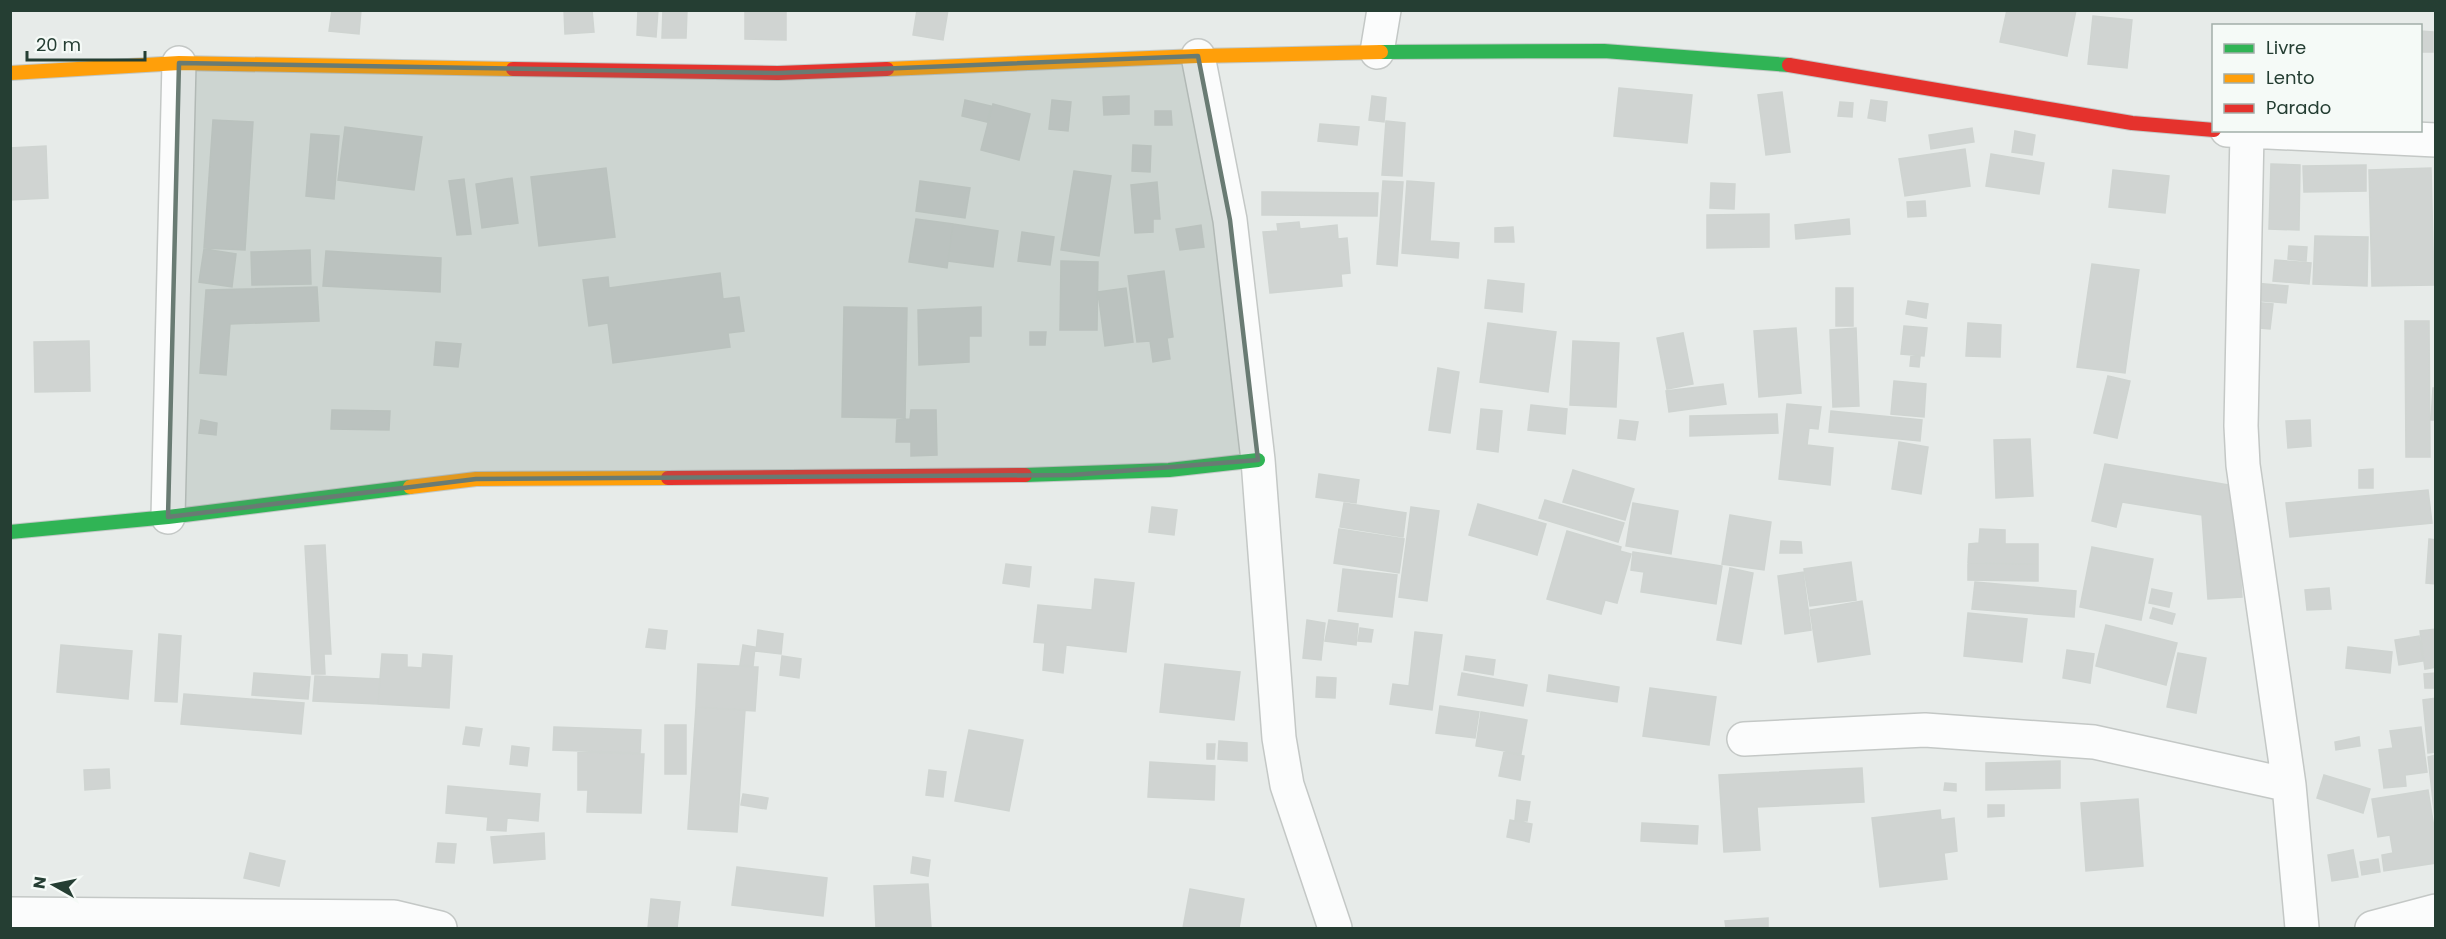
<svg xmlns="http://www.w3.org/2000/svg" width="2446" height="939" viewBox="0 0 2446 939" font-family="Poppins,sans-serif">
<rect width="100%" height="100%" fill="#e7ebe9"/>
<path fill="#d0d4d2" stroke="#cfd4d1" stroke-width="1.5" d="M332 10H361L359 34 329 31Z
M564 10H592L594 32 565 34Z
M638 10H658L656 37 637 35Z
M663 10H687L686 38H662Z
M745 10H786V40L745 39Z
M917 10H948L943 40 913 35Z
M2007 10H2076L2067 56 2000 42Z
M2093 16 2132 20 2127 68 2088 64Z
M2420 31 2433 32V52H2420Z
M1619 88 1692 95 1687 143 1614 136Z
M1782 92 1790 152 1766 155 1758 95Z
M1129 96V114L1104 115 1103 97Z
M1372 96 1386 98 1384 122 1369 120Z
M965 100 991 106 987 122 962 116Z
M1052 100 1071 102 1068 131 1049 129Z
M1871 100 1887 102 1885 121 1868 118Z
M1840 102 1853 103 1852 117 1838 116Z
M993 104 1030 114 1019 160 981 150Z
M1155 111H1171L1172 125H1155Z
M213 120 253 122 245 250 204 248Z
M1386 121 1405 123 1402 176 1382 175Z
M1320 124 1359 127 1357 145 1318 141Z
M345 127 422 137 414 190 338 180Z
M1972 128 1974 142 1931 149 1929 135Z
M2015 131 2035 135 2032 155 2012 152Z
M311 134 339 136 334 199 306 196Z
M1133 145 1151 146 1150 172 1132 171Z
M46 146 48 198 10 200V148Z
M1965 149 1970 186 1905 196 1899 159Z
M1991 154 2044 163 2039 194 1986 186Z
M2271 164 2300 165 2299 230 2269 229Z
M2366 165V191L2304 192 2303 166Z
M606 168 615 237 539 246 531 177Z
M2431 168 2434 285 2372 286 2369 170Z
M2113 170 2169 176 2165 213 2109 207Z
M1074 171 1111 176 1099 256 1061 250Z
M512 178 518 223 482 228 476 184Z
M464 179 471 234 457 235 449 181Z
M920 181 970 188 965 218 916 211Z
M1383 181 1403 182 1397 266 1377 264Z
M1407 181 1434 183 1430 241 1459 243 1458 258 1402 253Z
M1157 182 1160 219H1153V232L1135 233 1131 185Z
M1711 183 1735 184 1734 209 1710 208Z
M1262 192 1378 193 1377 216 1262 215Z
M1925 201 1926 216 1908 217 1907 202Z
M1769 214V247L1707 248V215Z
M916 219 953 224 947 268 909 262Z
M1849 219 1850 234 1796 239 1795 225Z
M1299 222 1300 229 1337 225 1338 239 1347 238 1350 273 1341 274 1342 286 1270 293 1263 232 1278 231 1277 224Z
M953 224 998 231 993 267 948 261Z
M1201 225 1204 247 1180 250 1176 229Z
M1513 227 1514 242H1495V228Z
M1022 232 1054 237 1050 265 1018 261Z
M2315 236 2368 237 2367 286 2313 284Z
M2289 246 2307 247 2306 261 2288 259Z
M204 249 236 254 232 287 199 282Z
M310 250 311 284 252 285 251 252Z
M326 251 441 258 440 292 323 286Z
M2275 260 2311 263 2309 284 2273 281Z
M1061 261 1098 262 1097 330H1060Z
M2092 264 2139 270 2125 373 2077 367Z
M1164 271 1173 337 1167 338 1170 359 1153 362 1150 341 1137 342 1128 276Z
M720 273 723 299 739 297 744 331 728 333 730 347 613 363 608 323 589 326 583 280 608 277 609 288Z
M1488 280 1524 284 1522 312 1485 308Z
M2254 283 2288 286 2286 303 2252 300Z
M317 287 319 321 230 324 226 375 200 373 206 290Z
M1126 288 1133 342 1105 346 1098 292Z
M1836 288H1853V326H1836Z
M1908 301 1928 304 1926 318 1906 314Z
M2251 302 2273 304 2270 329 2249 327Z
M844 307 907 308 905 418 842 417Z
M981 307V336H969V362L919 365 918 310Z
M2405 321H2429L2430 457H2406Z
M1488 323 1556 332 1548 392 1480 382Z
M1968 323 2001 325 2000 357 1966 356Z
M1904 326 1927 328 1924 356 1901 354Z
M1796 328 1801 393 1759 397 1754 331Z
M1856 328 1859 406 1833 407 1830 330Z
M1030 332H1046L1045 345H1030Z
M1683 333 1693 384 1667 389 1657 338Z
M89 341 90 391 35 392 34 342Z
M1573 341 1619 343 1616 407 1570 405Z
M436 342 461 344 458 367 434 365Z
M1911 356 1920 357 1919 367 1910 366Z
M1438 368 1459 372 1450 433 1429 430Z
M2108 376 2130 381 2117 438 2094 433Z
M1894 381 1926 384 1924 417 1891 414Z
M1723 384 1726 404 1669 412 1666 391Z
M2433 388H2436V420H2431Z
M1787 404 1821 407 1818 429 1809 428 1807 445 1833 448 1830 485 1779 479Z
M1531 405 1567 409 1565 434 1528 430Z
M1481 409 1502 411 1498 452 1477 449Z
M332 410 390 411 389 430 331 429Z
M911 410H936L937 455 911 456V442H896L897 420 910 419Z
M1831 411 1922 420 1920 441 1829 432Z
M1777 414 1778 433 1690 436V416Z
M201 420 217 423 216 435 199 433Z
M1620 420 1638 422 1635 440 1618 438Z
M2310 420 2311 446 2288 448 2286 421Z
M2030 439 2033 496 1996 498 1994 440Z
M1899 442 1928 447 1921 494 1892 489Z
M2105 464 2234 486 2242 597 2208 599 2202 515 2122 502 2116 527 2092 521Z
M2373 469V488H2359V470Z
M1573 470 1634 489 1625 520 1563 502Z
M1319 474 1359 480 1356 503 1316 497Z
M2428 490 2432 523 2290 537 2286 503Z
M1545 500 1624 523 1618 542 1539 518Z
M1344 503 1406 513 1403 537 1340 527Z
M1633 503 1678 511 1671 554 1626 546Z
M1478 504 1546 524 1537 555 1469 535Z
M1152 507 1177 510 1174 535 1149 532Z
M1411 507 1439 511 1427 601 1399 597Z
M1730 515 1771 522 1764 570 1722 564Z
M1339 529 1404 539 1399 573 1334 563Z
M1980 529 2005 530V544H2038V564L1968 563 1969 544 1979 543Z
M1567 531 1621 547 1620 551 1631 554 1617 603 1605 600 1601 614 1547 599Z
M2429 539 2436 540V584L2426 583Z
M1781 541 1801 542 1802 553H1780Z
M325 545 331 654H324L325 674H312L305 546Z
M2092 547 2153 559 2141 620 2080 607Z
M1633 552 1722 566 1716 604 1641 592 1644 572 1631 570Z
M1851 562 1856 600 1810 606 1804 569Z
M1968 563 2038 564V581L1968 580Z
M1006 564 1031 567 1029 587 1003 583Z
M1730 568 1753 573 1741 644 1717 640Z
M1343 569 1397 575 1392 617 1338 611Z
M1803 572 1811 630 1785 634 1778 576Z
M1095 579 1134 583 1126 652 1066 645 1063 673 1043 670 1045 643 1034 642 1038 605 1092 610Z
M1975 582 2076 591 2074 617 1972 609Z
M2329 588 2331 609 2307 610 2305 590Z
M2152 589 2172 593 2169 607 2149 603Z
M1862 601 1870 654 1818 662 1810 610Z
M2153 608 2175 614 2172 624 2150 618Z
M1968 613 2027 619 2022 662 1964 656Z
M1307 620 1325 623 1321 660 1303 658Z
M1329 620 1358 624 1356 645 1325 641Z
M2106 625 2177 643 2166 685 2096 666Z
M1360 628 1373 630 1371 642 1358 641Z
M649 629 667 631 665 649 646 647Z
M2436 629V667L2425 669 2420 631Z
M758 630 783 634 781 654 756 651Z
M1415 632 1442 635 1432 710 1390 704 1393 684 1409 686Z
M159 634 181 636 177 702 155 701Z
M2419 636 2423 661 2399 665 2395 640Z
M61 645 132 651 128 699 57 692Z
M743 645 755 647 753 666 740 665Z
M2348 647 2392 652 2390 673 2346 668Z
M2067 650 2094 654 2090 683 2063 678Z
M2178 653 2206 658 2196 713 2167 707Z
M382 654 407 655V667L422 668 423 654 452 656 449 708 378 704Z
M782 656 801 659 799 678 780 675Z
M1466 656 1495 660 1493 675 1464 670Z
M698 664 758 667 755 711 696 707Z
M1165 664 1240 672 1234 720 1160 712Z
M254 673 310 677 308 699 252 695Z
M1462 673 1527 685 1523 706 1458 695Z
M2436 673V688H2425L2424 674Z
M1549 675 1619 687 1617 702 1547 691Z
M315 676 380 679 378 704 313 701Z
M1317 677 1336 678 1335 698 1316 697Z
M1650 688 1716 697 1709 745 1643 736Z
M184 694 304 703 301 734 181 724Z
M2436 698V752L2428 753 2423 700Z
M1440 706 1479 712 1475 738 1436 733Z
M696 707 745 710 737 832 688 829Z
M1481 712 1527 720 1521 754 1476 746Z
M665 725H686V774H665Z
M466 727 482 729 479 746 463 744Z
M554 727 641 730 640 753 553 750Z
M2421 727 2427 772 2405 775 2406 786 2384 788 2379 750 2393 748 2390 731Z
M969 730 1023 740 1009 811 955 801Z
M2359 737 2360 746 2336 750 2335 742Z
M1219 741 1247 743V761L1218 759Z
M1207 744H1215L1214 759H1207Z
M512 746 529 748 527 766 510 764Z
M578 752 644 754 641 813 587 812 588 790H578Z
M1504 752 1524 756 1520 780 1499 776Z
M2436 755V827L2428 757Z
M2060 761V788L1986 790V763Z
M1150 762 1215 766 1214 800 1148 797Z
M1862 768 1864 802 1757 807 1760 850 1724 852 1719 775Z
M109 769 110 788 85 790 84 770Z
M929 770 946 772 943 797 926 795Z
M2324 775 2370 789 2363 813 2317 798Z
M1945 783 1956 784V791L1944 790Z
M448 786 540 794 538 821 507 818 506 831 487 830 488 817 446 813Z
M2428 790 2436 840V863L2384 871 2382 855 2393 853 2390 835 2378 837 2372 799Z
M743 794 768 798 766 809 741 805Z
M2138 799 2143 866 2086 871 2081 803Z
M1517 800 1530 802 1527 821 1515 820Z
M1988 805H2004V816L1988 817Z
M1940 810 1941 820 1954 818 1957 851 1944 853 1947 879 1880 887 1872 818Z
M1510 820 1532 824 1529 842 1507 837Z
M1642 823 1698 826 1697 844 1641 841Z
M544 833 545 859 494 863 491 837Z
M438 843 456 844 454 863 436 862Z
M2353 850 2358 877 2332 881 2328 855Z
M250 853 285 861 279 886 244 878Z
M913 857 930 860 928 876 911 873Z
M2378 859 2380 872 2362 875 2360 862Z
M737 867 827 878 823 916 732 905Z
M928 884 931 928H876L874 886Z
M1190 889 1244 899 1239 928H1183Z
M651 899 680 902 677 928H648Z
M1768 918V928H1726L1725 921Z"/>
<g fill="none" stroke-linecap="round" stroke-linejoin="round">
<defs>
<path id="street" d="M1377 52 1384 10
M1198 56 1230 220 1258 460 1279 738 1287 785 1335 928
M2227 130 2436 140
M2247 132 2241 426 2243 465 2289 785 2302 928
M168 517 179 63
M1744 739 1925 730 2094 742 2289 785
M10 914 394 917 440 928
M2372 928 2436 911"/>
<path id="fast" d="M1381 52 1604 51 1789 65
M1025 475 1169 470 1258 460
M10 532 168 517 410 487"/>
<path id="slow" d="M887 69 1198 56 1381 52
M10 73 179 63 513 69
M410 487 476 479 668 478"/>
<path id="jam" d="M1789 65 2132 123 2214 130
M513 69 778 73 887 69
M668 478 1025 475"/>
</defs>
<use href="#street" stroke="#c4c8c6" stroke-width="36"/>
<use href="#fast" stroke="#c2c8c6" stroke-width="16"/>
<use href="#slow" stroke="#c2c8c6" stroke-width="16"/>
<use href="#jam" stroke="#c2c8c6" stroke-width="16"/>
<use href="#street" stroke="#fbfcfc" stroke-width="33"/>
<use href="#fast" stroke="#30b455" stroke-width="14"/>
<use href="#slow" stroke="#ff9f0a" stroke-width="14"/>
<use href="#jam" stroke="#e5322d" stroke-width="14"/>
</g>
<path fill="#697b73" fill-opacity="0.2" stroke="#697b73" stroke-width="4.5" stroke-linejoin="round" d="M1198 56 1230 220 1258 460 1072 475 476 479 168 517 179 63 778 73Z"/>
<rect width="2446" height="939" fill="none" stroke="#253e33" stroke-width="24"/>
<rect x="2212" y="24" width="210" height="108" fill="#f5faf7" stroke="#a2afa9" stroke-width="1.5"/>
<rect x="2224" y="44" width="30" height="9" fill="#30b455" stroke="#a2afa9" stroke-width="1.5"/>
<text x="2266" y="54" font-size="18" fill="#253e33">Livre</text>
<rect x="2224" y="74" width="30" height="9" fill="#ff9f0a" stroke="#a2afa9" stroke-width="1.5"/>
<text x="2266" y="84" font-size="18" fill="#253e33">Lento</text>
<rect x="2224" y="104" width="30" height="9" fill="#e5322d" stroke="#a2afa9" stroke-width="1.5"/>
<text x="2266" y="114" font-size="18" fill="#253e33">Parado</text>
<g transform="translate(54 885) rotate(279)" stroke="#f5faf7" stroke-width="4.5" paint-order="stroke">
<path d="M0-4.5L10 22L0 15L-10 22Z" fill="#253e33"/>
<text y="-9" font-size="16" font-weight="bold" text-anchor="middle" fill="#253e33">N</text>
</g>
<path d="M27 51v9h118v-9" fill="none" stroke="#253e33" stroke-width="3"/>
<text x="36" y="51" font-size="18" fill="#253e33" stroke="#f5faf7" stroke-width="4.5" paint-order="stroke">20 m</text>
</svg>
